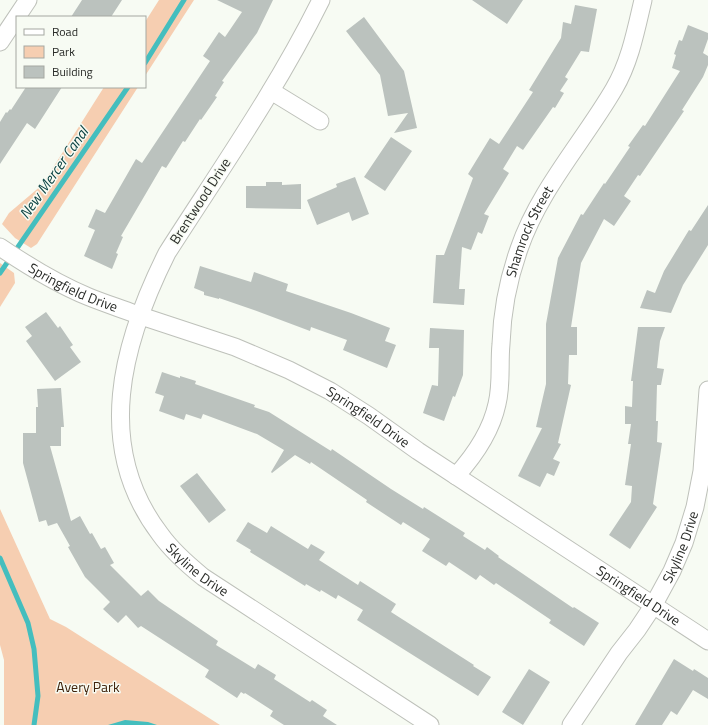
<svg xmlns="http://www.w3.org/2000/svg" width="708" height="725" viewBox="0 0 708 725" font-family="'Titillium Web',sans-serif">
<rect width="100%" height="100%" fill="#f7fbf3"/>
<path fill="#f6ceb1" d="M159 0H194L145 76V22Z
M104 87H138L37 244 31 248 15 238 2 224 9 213 42 185Z
M0 263 14 273 15 283 0 307Z
M0 509 50 619 66 627 220 725H4V660L0 645Z"/>
<path fill="#44bebe" d="M125 720 148 722 157 725H108Z"/>
<g fill="none" stroke-linecap="round" stroke-linejoin="round">
<path stroke="#44bebe" stroke-width="5" d="M145 63 184 0
M0 273 128 87
M0 558 28 623 34 649 38 696 34 725"/>
</g>
<path fill="#bbc2be" d="M82 0H122L111 17H71Z
M217 0H273L257 33 222 81 224 82 215 96 217 97 201 120 200 119 185 142 183 141 166 168 162 166 121 236 123 237 116 253 118 254 112 269 84 256 95 230 88 227 96 209 105 213 136 159 142 163 210 61 203 56 219 32 225 37 242 12Z
M472 0H523L507 24Z
M575 5 597 9 589 52 581 51 565 77 568 79 560 91 564 93 555 108 553 107 523 150 517 146 503 169 509 173 484 214 489 216 482 234 478 232 471 250 462 247 459 289H465L464 305 433 303 436 255H444L473 178 468 174 490 138 499 144 533 92 529 90 561 38 563 22 571 24Z
M364 17 404 71 417 128 394 133 408 113 388 116 380 75 346 31Z
M688 25 708 33V39L703 53 708 56V65L703 77 682 110 684 111 640 176 638 175 624 196 631 201 614 226 604 219 581 263 571 327H577V355H569L568 384 571 385 558 443 561 444 553 459 560 462 554 476 547 473 540 487 518 476 542 428 536 427 546 384V324L558 258 581 214 583 215 604 183 605 184 630 147 628 146 643 125 645 126 680 71 672 68 676 55 674 54 679 40 682 41Z
M26 87H62L35 129 27 123 0 164V122L6 112 7 113 10 109 11 110Z
M391 137 412 151 385 191 364 177Z
M355 177 369 214 352 221 349 212 317 225 307 200 337 187 336 184Z
M266 182H282V185L301 184V209L246 208V186H266Z
M708 205V245L683 285 671 313 640 308 647 290 655 293 664 271 689 230 691 231Z
M200 266 251 282 254 272 288 284 286 291 351 313 390 328 385 341 396 345 387 368 343 350 347 340 311 327 310 331 251 309 219 298V299L204 295V292L194 288Z
M46 312 58 328 60 326 73 345 70 347 81 362 55 381 26 341 32 336 25 327Z
M638 327H665L660 341 657 368 664 369 661 385H657L656 421H658L657 442 662 443 653 504 657 507 630 549 609 535 631 502 632 486 625 485 631 444H628L631 424H625V406L632 407 633 381H631Z
M430 328 464 330 463 375 455 397 453 396 444 421 423 413 432 385 438 386 439 348H429Z
M162 372 180 378V376L196 381 195 384 255 405 254 407 269 412 331 451 332 449 391 489 423 509 424 507 465 533 463 536 485 550 487 547 499 556 498 557 573 608 574 607 599 623 584 646 549 623 551 620 496 583 494 585 480 575 476 580 449 562 446 566 422 551 430 539 403 522 401 525 366 502 367 500 311 462 310 464 295 455 272 473 271 472 284 450 257 434 203 414 201 419 186 414 184 420 159 411 164 396 155 393Z
M61 388 64 427H61V446H50L71 521 80 516 90 534 92 533 101 549 105 547 114 563 110 565 141 596 148 590 159 601 218 641 216 645 255 669 258 664 276 675 274 679 310 702 312 700 327 710 323 716 337 725H284L270 716 273 711 245 693 244 694 241 692 237 698 205 677 209 670 141 626 138 628 126 615 118 623 103 609 110 602 85 577 68 547 70 546 57 523 48 526 46 520 39 522 23 463V433H36V407H38L37 389Z
M197 473 226 510 209 523 180 486Z
M248 522 267 533 271 526 308 549 311 544 325 552 319 560 358 585 360 581 396 604 391 612 474 665 473 666 491 677 478 696 357 620 363 610 338 595 336 599 321 590 320 592 306 584 305 586 250 552 251 550 236 541Z
M674 659 693 671 694 669 708 678V699L693 690 677 715 671 711 662 725H635Z
M529 669 550 682 523 725 502 712Z"/>
<g fill="none" stroke-linecap="round" stroke-linejoin="round">
<defs>
<g id="street">
<path id="s1" d="M321 0C277 89 220 170 167 253 122 343 93 446 160 534 172 551 187 564 203 577L430 725"/>
<path d="M0 42 28 0"/>
<path d="M271 91 320 121"/>
<path id="s2" d="M0 247C28 266 57 284 89 297 104 303 119 308 135 314L139 317H144L235 347 289 370 330 391 369 416 418 451 708 641"/>
<path id="s3" d="M456 476C475 455 491 432 497 404 502 384 499 364 501 344 502 311 508 280 519 249 539 190 583 142 614 89 630 62 636 30 643 0"/>
<path id="s4" d="M571 725 619 653 637 630 653 606 672 571 684 543 695 507 702 471 708 390"/>
</g>
</defs>
<use href="#street" stroke="#bec1ba" stroke-width="19"/>
<use href="#street" stroke="#fff" stroke-width="17"/>
</g>
<g text-anchor="middle" stroke-width="3" stroke-linejoin="round" paint-order="stroke">
<g font-size="14" fill="#292b28" stroke="#f7fbf3">
<text transform="translate(200 201) rotate(-57)" y="5">Brentwood Drive</text>
<text dy="5" stroke="none"><textPath href="#s3" startOffset="261">Shamrock Street</textPath></text>
<text dy="5" stroke="none"><textPath href="#s2" startOffset="84">Springfield Drive</textPath></text>
<text dy="5" stroke="none"><textPath href="#s2" startOffset="408">Springfield Drive</textPath></text>
<text dy="5" stroke="none"><textPath href="#s4" startOffset="210">Skyline Drive</textPath></text>
<text dy="5" stroke="none"><textPath href="#s1" startOffset="646">Skyline Drive</textPath></text>
<text dy="5" stroke="none"><textPath href="#s2" startOffset="732">Springfield Drive</textPath></text>
</g>
<g font-size="14" fill="#40250e" stroke="#f7fbf3">
<text x="88" y="692">Avery Park</text>
</g>
<g font-size="15" font-style="italic" fill="#0e4545" stroke="#f7fbf3">
<text transform="translate(54 173) rotate(-55)" y="5">New Mercer Canal</text>
</g>
</g>
<rect x="16" y="16" width="130" height="72" fill="#f7fbf3" stroke="#a5a8a2"/>
<rect x="24" y="29" width="20" height="6" fill="#ffffff" stroke="#a5a8a2"/>
<text x="52" y="36" font-size="12" fill="#292b28">Road</text>
<rect x="24" y="46" width="20" height="12" fill="#f6ceb1" stroke="#a5a8a2"/>
<text x="52" y="56" font-size="12" fill="#292b28">Park</text>
<rect x="24" y="66" width="20" height="12" fill="#bbc2be" stroke="#a5a8a2"/>
<text x="52" y="76" font-size="12" fill="#292b28">Building</text>
</svg>
